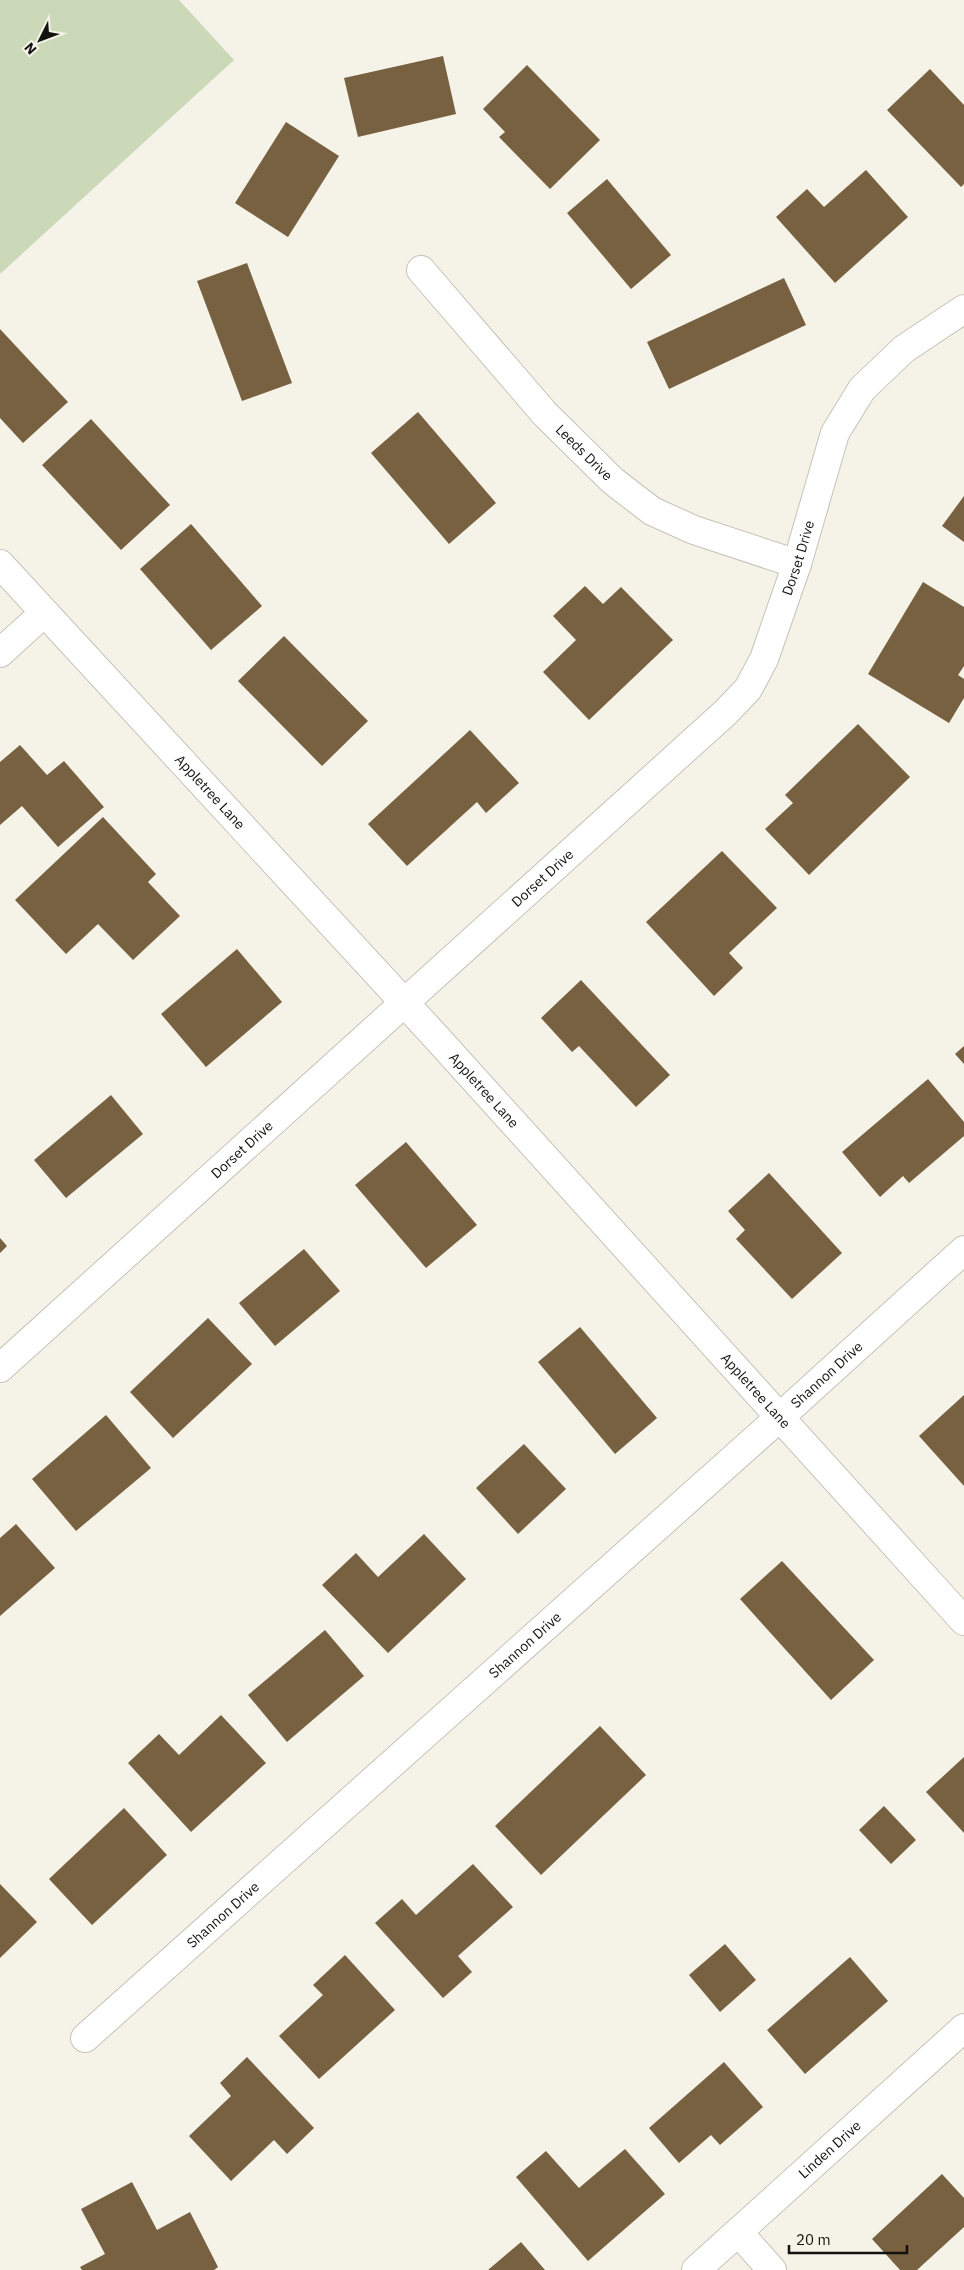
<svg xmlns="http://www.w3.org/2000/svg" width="964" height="2270" viewBox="0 0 964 2270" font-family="'IBM Plex Sans',sans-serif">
<rect width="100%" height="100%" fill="#f5f3e8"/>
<path fill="#ccd9b9" d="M0 0H179L234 60 0 274Z"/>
<path fill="#776141" d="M443 56 456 114 358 137 344 78Z
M527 65 600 140 550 189 499 137 505 132 483 109Z
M930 69 964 105V184L961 187 887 110Z
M286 122 339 156 288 237 235 203Z
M866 170 908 217 835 283 776 217 807 189 824 207Z
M607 179 671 255 631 289 567 213Z
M247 263 292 383 242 401 197 281Z
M784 278 806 325 669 389 647 342Z
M0 329 68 402 23 443 0 418Z
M418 412 496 503 449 544 371 453Z
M91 419 170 505 121 550 42 465Z
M964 496V542L942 526Z
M191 524 262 606 211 650 140 569Z
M923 582 964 607V666L958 675 964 679V698L949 723 868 674Z
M585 586 603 604 621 587 673 640 589 720 543 672 576 640 553 616Z
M284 636 368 721 322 766 238 681Z
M858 724 910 777 809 875 765 829 793 803 785 795Z
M470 730 519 783 486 813 477 802 407 866 368 824Z
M20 745 47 775 64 761 104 807 58 847 22 806 0 825V762Z
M103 817 156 874 148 882 180 916 133 960 98 924 66 954 15 900Z
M722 851 777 908 729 953 743 968 714 996 646 922Z
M237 949 282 1002 206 1067 161 1014Z
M581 980 670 1075 636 1107 579 1046 572 1052 541 1018Z
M964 1046V1064L955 1054Z
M928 1079 964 1122V1136L909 1183 903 1176 880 1197 842 1152Z
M111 1095 143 1134 66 1198 34 1160Z
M406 1142 477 1225 426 1268 355 1185Z
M769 1173 842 1253 792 1299 736 1239 745 1230 728 1211Z
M0 1238 7 1246 0 1253Z
M304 1249 340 1291 275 1346 239 1303Z
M208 1318 252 1364 173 1438 130 1392Z
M580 1327 657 1418 615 1454 538 1362Z
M964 1395V1486L919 1436Z
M106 1415 151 1468 76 1531 32 1479Z
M524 1444 566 1489 518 1534 476 1488Z
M16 1524 55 1568 0 1616V1538Z
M424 1534 466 1579 388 1653 322 1585 356 1553 378 1577Z
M782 1561 874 1660 831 1700 740 1599Z
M325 1630 364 1676 287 1742 248 1695Z
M221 1715 266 1763 191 1832 128 1763 159 1734 179 1755Z
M600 1726 646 1775 541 1875 495 1826Z
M964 1757V1833L926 1792Z
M884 1806 916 1840 891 1864 859 1830Z
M124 1808 167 1855 92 1925 49 1879Z
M473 1864 513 1907 458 1956 472 1972 443 1998 375 1923 402 1899 416 1915Z
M0 1884 37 1922 0 1958Z
M725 1944 756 1980 720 2012 689 1975Z
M345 1955 395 2010 319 2079 279 2036 323 1995 313 1985Z
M850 1957 888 2001 805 2074 767 2030Z
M247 2057 314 2128 287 2154 274 2140 231 2181 189 2136 231 2096 220 2083Z
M724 2062 763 2107 720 2145 711 2135 679 2163 649 2128Z
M625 2149 665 2194 588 2261 516 2177 546 2151 579 2188Z
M942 2174 964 2198V2227L917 2270H900L872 2239Z
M132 2182 157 2230 190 2212 218 2267 214 2270H82L80 2267 105 2254 81 2209Z
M521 2242 545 2270H488Z"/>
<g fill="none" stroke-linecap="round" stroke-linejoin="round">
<defs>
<g id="minor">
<path id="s1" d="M421 270 545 414 613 481 652 511 694 530 797 564"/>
<path id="s2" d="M0 564 436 1037 964 1621"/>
<path d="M0 653 44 613"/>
<path id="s3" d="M0 1368 725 713 748 689 764 659 797 564 835 433 862 389 904 349 964 309"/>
<path id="s4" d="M85 2038 780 1417 964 1250"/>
<path d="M738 2232 772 2270"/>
<path id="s5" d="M696 2270 964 2028"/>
</g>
</defs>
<use href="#minor" stroke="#c5c3b9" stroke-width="30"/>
<use href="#minor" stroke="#fff" stroke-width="28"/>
</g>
<g text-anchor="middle" stroke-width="4" stroke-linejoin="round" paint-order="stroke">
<g font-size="14" fill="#13120e" stroke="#f5f3e8">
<text dy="5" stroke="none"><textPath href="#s1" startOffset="245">Leeds Drive</textPath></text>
<text dy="5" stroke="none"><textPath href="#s3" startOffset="1151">Dorset Drive</textPath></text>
<text dy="5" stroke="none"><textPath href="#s2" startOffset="310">Appletree Lane</textPath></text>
<text dy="5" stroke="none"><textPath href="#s3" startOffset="731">Dorset Drive</textPath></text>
<text dy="5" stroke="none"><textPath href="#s2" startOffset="715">Appletree Lane</textPath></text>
<text dy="5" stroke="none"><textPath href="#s3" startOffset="326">Dorset Drive</textPath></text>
<text dy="5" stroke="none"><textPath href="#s4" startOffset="995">Shannon Drive</textPath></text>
<text dy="5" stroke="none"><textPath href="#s2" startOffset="1120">Appletree Lane</textPath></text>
<text dy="5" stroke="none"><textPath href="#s4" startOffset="590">Shannon Drive</textPath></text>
<text dy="5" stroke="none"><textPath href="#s4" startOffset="185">Shannon Drive</textPath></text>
<text dy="5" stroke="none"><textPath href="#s5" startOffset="180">Linden Drive</textPath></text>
</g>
</g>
<g transform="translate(40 40) rotate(228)" stroke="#f5f3e8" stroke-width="4" paint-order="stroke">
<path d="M0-4L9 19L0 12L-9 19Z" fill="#13120e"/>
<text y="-8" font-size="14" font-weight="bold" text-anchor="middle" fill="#13120e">N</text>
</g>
<path d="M789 2245v8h118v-8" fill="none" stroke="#13120e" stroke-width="2.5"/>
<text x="796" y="2245" font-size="15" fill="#13120e" stroke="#f5f3e8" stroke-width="4" paint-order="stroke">20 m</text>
</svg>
